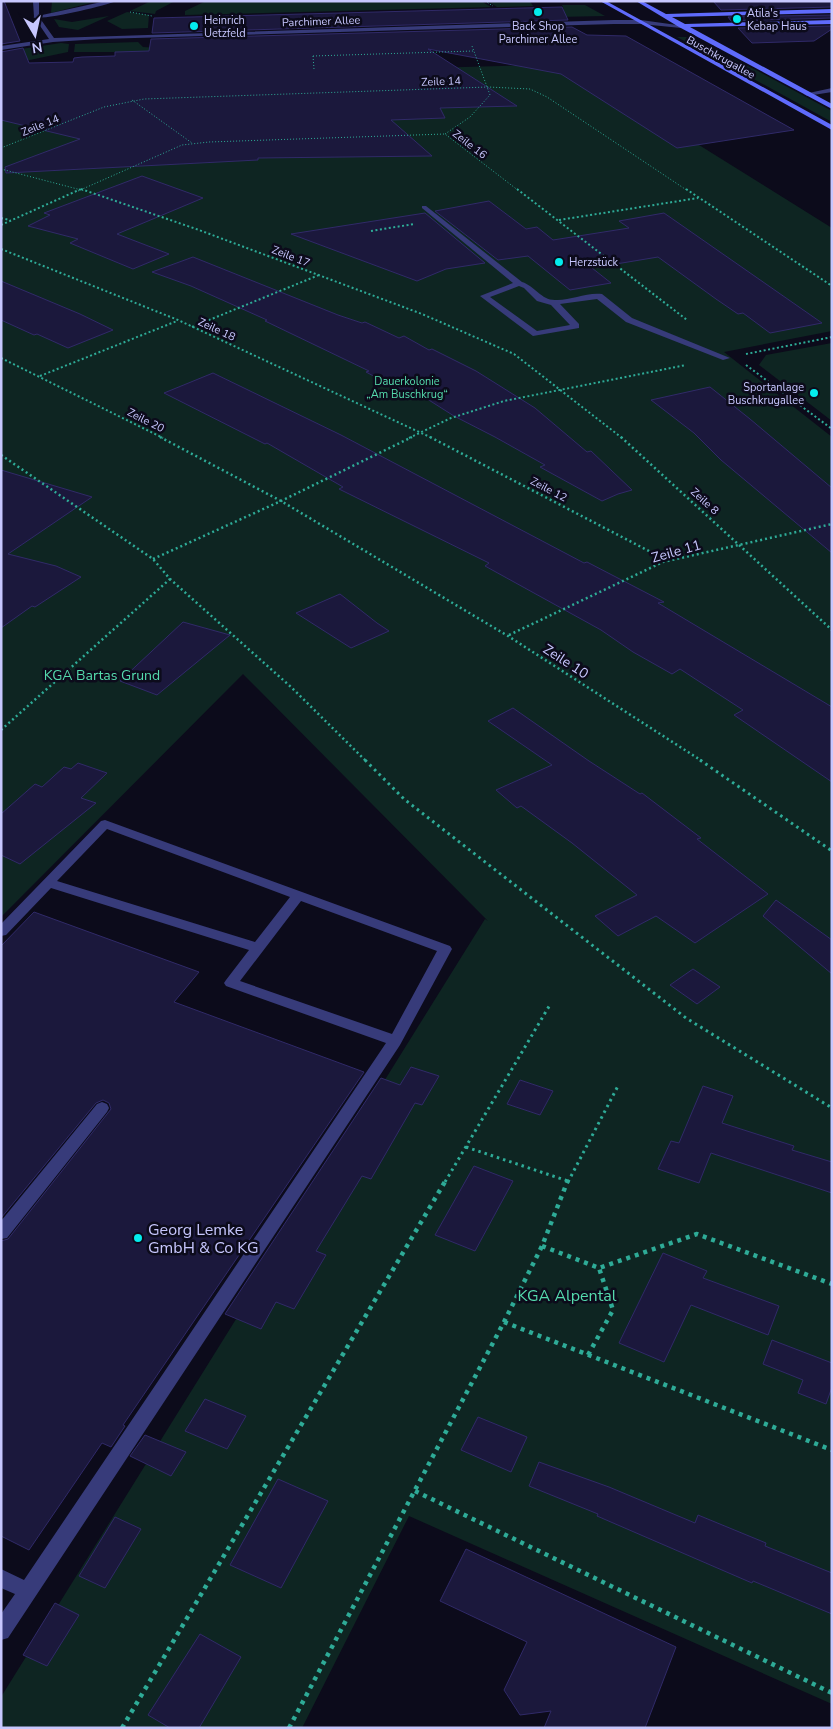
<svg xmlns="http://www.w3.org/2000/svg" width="833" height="1729" viewBox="0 0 833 1729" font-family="'Nunito Sans',sans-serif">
<rect width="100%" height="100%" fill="#0c0b1b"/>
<path fill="#0e2522" d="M52 1H98L51 13Z
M151 1H175L156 11 155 14 130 11Z
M206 1H481L491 7 185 15V11Z
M487 1H530L533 6 497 7Z
M562 5H585L605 16 556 17 552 10H564Z
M127 12 149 15 148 28 122 29 107 21Z
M109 16 78 30 59 27 54 19 72 22Z
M677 37H687L758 71 832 111V122Z
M138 42 143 47 175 49 145 52H74L75 44Z
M61 43 69 44 68 52 1 66V52Z
M569 64 832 228V331L724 352 832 437V1704L409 1516 302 1728H1V1697L485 919 488 921 243 674 1 917V114L101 77Z
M832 343V421L759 365 766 355Z"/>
<path fill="#1b183c" stroke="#302a68" d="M1 1H4L20 41 1 44Z
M713 1H832V7L721 10Z
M562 7 568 20 152 33 154 18Z
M832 15V18L731 21 728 17Z
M832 26V29L814 41 752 43 738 28Z
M572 27 587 35 626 36 794 130 677 148 561 74 428 49 517 106 440 108 445 118 391 120 432 156 258 158V160L6 173 5 167 80 139 1 120V52L23 48 29 63 73 62 74 58 82 57 115 56V52L149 51 151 39Z
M142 176 203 198 117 234 169 254 133 269 70 243 78 239 28 226 50 215 44 213Z
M489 201 526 229 537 227 553 240 629 228 619 221 664 213 822 323 770 333 743 313 738 314 716 299 658 257 592 268 611 283 570 290 528 256 498 260 435 211Z
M425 213 485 263 446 269 417 281 291 234Z
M193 257 338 315 362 323 365 322 399 338 404 336 429 350 432 349 476 371 535 408 587 452 591 451 632 490 618 494 602 501 540 467 545 465 495 437 454 416 413 390 405 393 366 372 369 371 265 321 267 320 191 286 152 272Z
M1 281 80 314 113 330 68 348 37 334 34 335 1 320Z
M213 373 341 435 584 563 587 562 664 602 658 603 832 707V782L734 715 743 710 680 669 672 674 633 652 601 630 485 566 489 563 339 489 343 487 267 443 265 444 164 393Z
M710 387 750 419 832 488V553L721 460 694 433 651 400Z
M1 470 92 497 8 554 56 566 81 577 35 607 32 606 1 628Z
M340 594 377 623 389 631 351 648 296 613Z
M183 622 230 635 157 695 120 681Z
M513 708 589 761 640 794 642 793 701 838 697 839 768 894 695 943 656 916 618 936 595 916 637 895 572 843 521 806 517 808 496 790 552 765 488 721Z
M78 763 107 773 81 798 96 803 20 864 1 855V814L35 784 42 787 64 767 71 769Z
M776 900 832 940V974L763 916Z
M34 912 199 972 174 1002 364 1072 123 1425 125 1426 111 1447 102 1443 29 1550 1 1536V1241L8 1239 111 1109 109 1103 103 1100 96 1103 1 1218V946Z
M693 969 720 987 697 1004 670 985Z
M411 1067 439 1076 422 1105 415 1103 371 1179 362 1176 316 1251 326 1255 294 1309 276 1302 261 1329 225 1314 381 1078 400 1085Z
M520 1080 553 1091 540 1115 507 1104Z
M703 1086 733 1096 722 1123 794 1146 792 1150 832 1162V1193L711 1153 699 1183 658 1169 671 1141 679 1143Z
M474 1166 513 1181 475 1251 435 1235Z
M663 1253 707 1271 703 1278 779 1306 768 1335 691 1305 664 1362 619 1343Z
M772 1340 832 1363V1387L826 1404 798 1393 803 1380 763 1364Z
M205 1399 246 1416 227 1449 185 1431Z
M478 1417 527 1437 511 1472 461 1450Z
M145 1435 186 1452 171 1476 130 1456Z
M539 1462 609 1487 695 1523 698 1515 766 1543 765 1546 832 1573V1614L753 1581 752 1583 597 1516 598 1514 529 1486Z
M278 1479 328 1501 281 1588 230 1565Z
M115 1517 141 1529 105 1588 79 1576Z
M466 1549 676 1647 645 1728H544L551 1711 520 1715 504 1690 527 1642 440 1601Z
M55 1603 79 1615 47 1666 23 1655Z
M200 1634 241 1657 199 1728H170L148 1715Z"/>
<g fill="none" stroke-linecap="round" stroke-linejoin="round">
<path stroke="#2eab97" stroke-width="1" stroke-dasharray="1 2" stroke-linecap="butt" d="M485 1 493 6
M130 12 152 16
M313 56 473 51
M313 56 314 69
M132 100 192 143
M445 134 470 117 490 95 472 46
M1 148 104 107 144 99 488 87 530 89 547 97 688 191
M1 169 85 191
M78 191 182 145 209 142 445 134 519 191"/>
<path stroke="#2eab97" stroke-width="2" stroke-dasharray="2 2.5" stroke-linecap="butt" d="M81 189 199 230 422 314 514 354 622 438
M517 189 687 320
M686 189 832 286
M1 218 10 220
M559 220 698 198
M1 225 81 189
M371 231 414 224
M1 249 178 320 432 438
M192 327 319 275
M746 354 832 337
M1 358 163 438
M746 365 832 429
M40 376 177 321
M409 438 451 418 504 401 686 365"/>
<path stroke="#2eab97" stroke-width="2.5" stroke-dasharray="2 3" stroke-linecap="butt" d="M160 437 281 501 508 636 702 761
M430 437 668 561
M621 437 832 630
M1 455 153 559 170 579 291 687 366 761
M153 559 281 501 412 437
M509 635 663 562 832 524
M1 730 170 579"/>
<path stroke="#2eab97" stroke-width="3" stroke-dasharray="2.5 4" stroke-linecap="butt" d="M365 760 404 799 686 1018 832 1108
M700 760 832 851
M466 1147 568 1181
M445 1182 551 1003
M568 1182 619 1084"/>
<path stroke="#2eab97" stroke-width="4.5" stroke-dasharray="4 5" stroke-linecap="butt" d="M542 1246 599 1268 697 1234 832 1284
M504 1322 832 1450
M588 1355 613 1310 599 1268
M415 1491 832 1693
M122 1728 446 1180
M289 1728 504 1322 542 1246 568 1180"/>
<path fill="#373b7a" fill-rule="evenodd" d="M106 1H116C105 6 42 21 33 17Z
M832 88V92L807 96 804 94Z
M422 206H426L522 282C535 286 541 300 555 300 570 301 586 292 602 294L632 318 730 358 723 360 626 322 597 299 560 304 579 324V328L533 336 480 296 513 283 422 208ZM519 286 524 288 537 301 551 305 570 325 537 331 490 297Z
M105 820 450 946 452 949 400 1045 8 1638 1 1640V1614L15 1594 1 1588V1569L24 1580 386 1043 226 986 224 983 226 980 249 950 51 888 6 935 1 936V924L101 821ZM107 829 290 897 255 942 57 881ZM301 901 437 951 392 1034 240 981Z
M102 1102 107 1104 109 1108 107 1112 7 1238 1 1239V1221L97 1104Z"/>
<path fill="#373b7a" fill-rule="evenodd" d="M33 1H39V17L54 38 614 20H641L684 26 681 28 641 24H614L100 39 53 42 1 50V46L49 39 34 17Z"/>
<path fill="#5f6bfc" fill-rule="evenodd" d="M600 1H606L832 125V130Z
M636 1H642L666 14 832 9V13L672 17 685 24 832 20V24L690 27 832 104V109L679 27Z"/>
</g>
<g fill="#04eced" stroke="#0c0b1b" stroke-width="2">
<circle cx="538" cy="12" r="5"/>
<circle cx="737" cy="19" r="5"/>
<circle cx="194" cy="26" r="5"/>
<circle cx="559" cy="262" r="5"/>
<circle cx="814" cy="393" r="5"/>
<circle cx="138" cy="1238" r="5"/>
</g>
<g text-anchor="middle" stroke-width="5" stroke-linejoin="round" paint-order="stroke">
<g font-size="11" fill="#c7c7fe" stroke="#0c0b1b" text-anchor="start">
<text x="747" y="17">Atila's<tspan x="747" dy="13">Kebap Haus</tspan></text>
<text x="204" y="24">Heinrich<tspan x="204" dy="13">Uetzfeld</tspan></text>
<text x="538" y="30" text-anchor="middle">Back Shop<tspan x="538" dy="13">Parchimer Allee</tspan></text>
<text x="569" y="266">Herzstück</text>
<text x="804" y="391" text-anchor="end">Sportanlage<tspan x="804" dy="13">Buschkrugallee</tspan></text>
</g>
<g font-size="11" fill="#c7c7fe" stroke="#0c0b1b">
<text transform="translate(321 21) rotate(-2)" y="4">Parchimer Allee</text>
<text transform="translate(721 57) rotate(29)" y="4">Buschkrugallee</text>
<text transform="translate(441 81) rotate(-2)" y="4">Zeile 14</text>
<text transform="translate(40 125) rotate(-22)" y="4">Zeile 14</text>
<text transform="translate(470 144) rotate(38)" y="4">Zeile 16</text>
<text transform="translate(291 256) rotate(21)" y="4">Zeile 17</text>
<text transform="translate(217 329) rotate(25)" y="4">Zeile 18</text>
<text transform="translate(146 420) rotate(27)" y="4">Zeile 20</text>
<text transform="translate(549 489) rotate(28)" y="4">Zeile 12</text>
<text transform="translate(705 501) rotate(42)" y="4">Zeile 8</text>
</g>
<g font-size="11" fill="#55dbad" stroke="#0c0b1b">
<text x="407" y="385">Dauerkolonie<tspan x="407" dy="13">„Am Buschkrug“</tspan></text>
</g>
<g font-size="14" fill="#c7c7fe" stroke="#0c0b1b">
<text transform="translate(676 551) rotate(-16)" y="5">Zeile 11</text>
<text transform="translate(566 661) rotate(33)" y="5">Zeile 10</text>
</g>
<g font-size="14" fill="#55dbad" stroke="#0c0b1b">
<text x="102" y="680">KGA Bartas Grund</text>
</g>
<g font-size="16" fill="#c7c7fe" stroke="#0c0b1b" text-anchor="start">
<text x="148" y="1235">Georg Lemke<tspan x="148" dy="18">GmbH &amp; Co KG</tspan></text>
</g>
<g font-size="16" fill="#55dbad" stroke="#0c0b1b">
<text x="567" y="1301">KGA Alpental</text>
</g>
</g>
<rect width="833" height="1729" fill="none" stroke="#c7c7fe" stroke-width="5"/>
<g transform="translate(35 35) rotate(171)" stroke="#0c0b1b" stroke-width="4" paint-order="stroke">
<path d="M0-4L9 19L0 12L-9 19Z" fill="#c7c7fe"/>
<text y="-8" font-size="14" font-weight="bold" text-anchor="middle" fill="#c7c7fe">N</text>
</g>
</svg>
